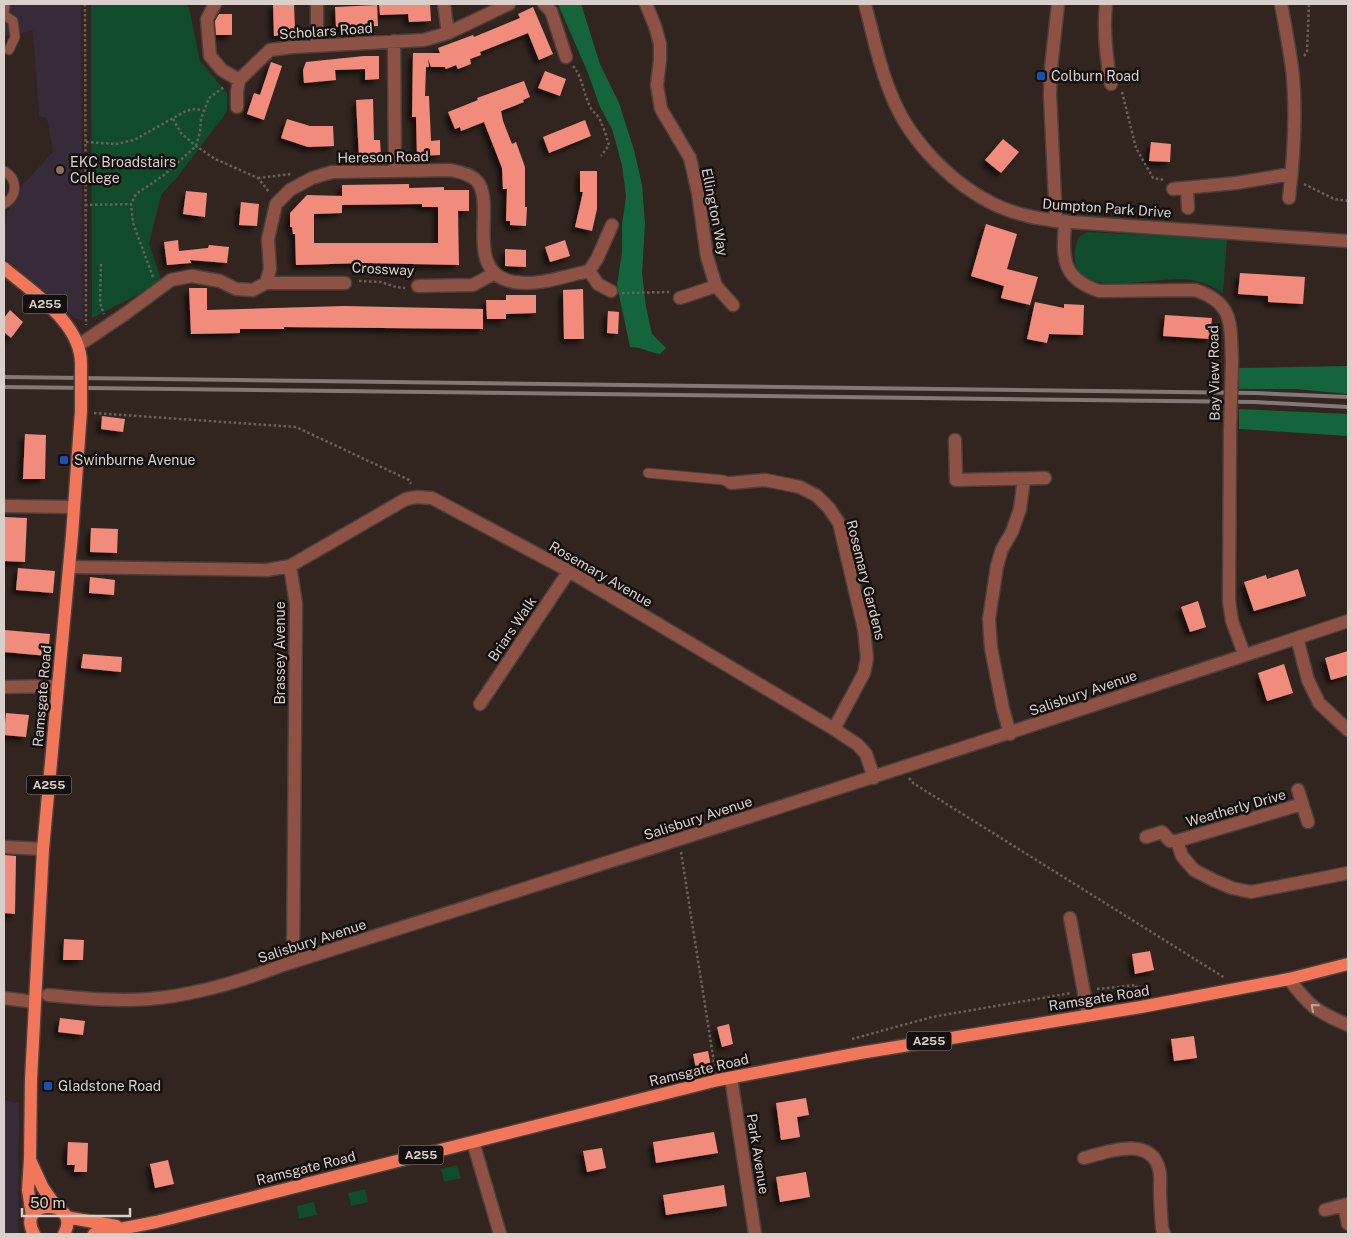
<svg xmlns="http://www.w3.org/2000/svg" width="1352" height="1238" viewBox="0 0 1352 1238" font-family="'Public Sans',sans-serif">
<defs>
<filter id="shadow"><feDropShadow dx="-4.5" dy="4.5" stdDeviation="2.5" flood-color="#0009"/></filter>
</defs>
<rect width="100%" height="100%" fill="#322520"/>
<path fill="#372b39" d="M4 4H81L83 320 76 319 4 257V219L21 187 53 152 47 118 39 116 33 31 4 36 5 28 4 26Z
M4 1100 19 1103 18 1234H4Z"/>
<path fill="#104b2c" d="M91 4H186L189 8 200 61 227 93V112L178 176 161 195 149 244 162 282 92 318Z
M1087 232 1227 239 1223 293C1210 285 1199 280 1183 279 1148 277 1056 306 1078 238Z
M457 1165 461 1178 444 1182 441 1169Z
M365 1189 368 1202 351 1206 348 1193Z
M314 1202 317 1215 299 1219 297 1206Z"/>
<path fill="#14653b" d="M558 4H581L600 64 619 103 634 150 642 185 645 223 642 274 646 307 652 334 666 348 660 354C648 352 641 347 630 347L617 285 622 253V225L626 196 622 165 612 129 600 107 588 73Z
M1348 366V394L1296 389H1239V368Z
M1239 409 1348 414V436L1239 429Z"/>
<path fill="#f18c7b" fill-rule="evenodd" filter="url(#shadow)" d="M273 4H294L295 29 293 35 274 36Z
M379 4H430L431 21 409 22 408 14 380 15Z
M377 5 378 26 336 27 335 7Z
M533 7 553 54 539 60 528 33 480 52 481 55 470 59 471 64 458 69 456 65 446 69 445 67H431L428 59 429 67H426L425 96H429L431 141 440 140V155L417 156 416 117H412L413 53H440L438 48 473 35 474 37 520 18 518 14Z
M219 14H232V35H216L215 21Z
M364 56H379V79L365 80V69L335 70 336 80 304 83 303 70 306 62Z
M271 62 282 66 264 120 247 114 254 93 260 95Z
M545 71 566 79 560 96 538 88Z
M524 81 530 97 523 100 524 102 501 111 503 121 512 144 516 142 525 167V207H527L526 226 510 225V221H506L507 189H503L502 168 484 122 461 131 460 127 455 129 448 112 478 100 477 98Z
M373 99 374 140H380L381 157 359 158 356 100Z
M287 119 310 126H333L334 146 308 147 281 138Z
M585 120 591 136 549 153 543 137Z
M1003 139 1019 152 1001 173 985 160Z
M1151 142 1171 144 1170 162 1149 161Z
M580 171H597V209L592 231 575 227 583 192H580Z
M409 184V188L444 187V190H469V211H458L459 265 365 263 296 265 295 234H293L292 227H290V213L307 195 342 196V185ZM342 197V205L422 204V207H438V243H314V214L342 213Z
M186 191 207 193 205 217 183 214Z
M241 202 259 204 257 226 239 225Z
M986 224 1017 234 1007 269 1038 277 1030 305 1001 298 1004 286 971 276Z
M178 240 179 251 208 248 209 245 229 247 227 263 190 260 191 263 167 265 164 242Z
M565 240 570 256 550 262 545 247Z
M505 249 526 250V267L505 266Z
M1240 273 1305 277 1303 304 1268 302V296L1238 294Z
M189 288H207V310L344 306 483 309V329L284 327V329H240V333L191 334Z
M583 289 584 339H564L563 290Z
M506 295H536V313L506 314V319H487L486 300H506Z
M1035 302 1064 308V304L1084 305 1083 335 1049 334 1047 343 1027 339Z
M10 310 23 322 11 338 4 332V318Z
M608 311 619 312 618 334 607 333Z
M1165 315 1212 318 1210 339 1163 336Z
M102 416 125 419 123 432 101 429Z
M25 434 46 435 45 479H23Z
M4 517 27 518 25 562 4 561Z
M91 528 118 529 117 553 90 552Z
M18 568 55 571 53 593 16 590Z
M1298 569 1306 596 1254 611 1244 582 1266 575 1267 579Z
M90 577 115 580 114 595 89 593Z
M1198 601 1206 627 1190 632 1181 607Z
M5 630 50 634 48 656 4 652Z
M1348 651V675L1331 680 1325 658Z
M83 654 122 657 121 672 81 668Z
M1284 664 1293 693 1267 701 1258 673Z
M6 713 29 715 26 737 4 735Z
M4 855 16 856 15 914 4 913Z
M64 939 84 940 83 960H63Z
M1150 951 1154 970 1135 974 1132 954Z
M60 1018 85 1021 83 1035 58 1032Z
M729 1024 733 1044 722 1047 717 1027Z
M1194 1036 1197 1058 1174 1061 1171 1039Z
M708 1051 712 1071 697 1074 693 1054Z
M806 1098 809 1115 797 1117 800 1137 781 1140 776 1103Z
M714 1132 718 1153 656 1163 653 1142Z
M68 1142 88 1143 87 1172H74L75 1165H67Z
M602 1148 606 1168 587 1172 583 1151Z
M168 1160 174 1184 155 1188 150 1164Z
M806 1172 810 1197 780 1202 776 1177Z
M724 1185 727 1206 666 1215 663 1195Z"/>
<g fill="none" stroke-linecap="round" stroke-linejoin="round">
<defs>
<path id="service" d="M4 15 13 21 15 37 9 50
M4 15 5 4
M4 171C18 179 18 196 4 204
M648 473 723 480 731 483"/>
<path id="minor" d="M215 4 207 19 210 56 222 70 239 80
M317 4V45
M444 4 448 33
M544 4 551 11 566 57
M646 4 655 26 660 44V60L657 85 661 109 690 158 698 193 707 257 716 286
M1106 4C1103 32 1106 57 1111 84
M1281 4C1285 25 1289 47 1292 68 1297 111 1294 155 1289 198
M394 41 395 171
M237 107V92L239 80 270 50 293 47 424 40 448 33 509 4
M1173 189 1236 183 1291 174
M1187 189 1188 208
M1056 221 1050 95 1051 68 1058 4
M1065 221C1063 257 1060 278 1099 291L1195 290C1235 303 1230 325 1232 361
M266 283H345
M418 286 473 285 495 273
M611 291 598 284 589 271 597 259 612 225
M680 298 716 286 733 305
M79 345 125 314 171 280 192 276 220 281 236 289 253 290 266 283 270 269 268 239 276 204 290 190 312 178 332 172 451 170C459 172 470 174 476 180 498 202 461 273 514 282 539 286 565 276 589 271
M1230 432 1229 601 1232 621 1244 654
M955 440 956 480 1045 478
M731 483 765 480 800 487 817 496 829 508 839 523 864 629 867 658 864 673 834 729
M4 506 73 507
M290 566 296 604 293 962
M69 567 267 570 290 566 406 499 417 497 432 498 569 571 834 729 858 745 866 754 874 778
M1297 638 1308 680 1319 703 1348 730
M4 687 58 686
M480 704 569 571
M1010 734 1003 709 991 648 989 619 997 566 1002 549 1012 532 1020 509 1024 479
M1298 790 1308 822
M1146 837 1162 832 1170 841H1177L1302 804
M1177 841 1182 856 1194 870 1213 880 1232 888 1251 892 1348 873
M4 847 43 849
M1070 918 1088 1014
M48 995C82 998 115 1002 149 999 196 995 239 982 283 965 639 853 994 739 1348 621
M4 998 35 1002
M731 1078 755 1234
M473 1142 500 1234
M1084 1158C1106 1152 1151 1135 1159 1169 1161 1175 1160 1183 1160 1189 1160 1202 1161 1215 1162 1228L1164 1234
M1344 1205 1348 1224
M1325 1210 1348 1204"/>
<path id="tertiary" d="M865 4C873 35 880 69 893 99 912 144 955 187 1000 207 1018 215 1037 218 1056 221L1348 241
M1289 979C1309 1006 1317 1012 1348 1025"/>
<path id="primary" d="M4 268C33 293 82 323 81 365
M31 1162 43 1188 57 1208
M32 1216 28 1190 30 1159 31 1080 43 849 72 535 81 411
M66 1217 116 1226
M34 1234C14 1198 83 1198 64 1234
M94 1234 156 1222 718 1080 860 1053 1141 1007 1289 979 1348 964"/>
</defs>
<use href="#service" stroke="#4d403c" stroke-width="11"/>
<use href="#minor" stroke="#4d403c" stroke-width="15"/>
<use href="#tertiary" stroke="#4d403c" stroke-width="15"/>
<use href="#primary" stroke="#4d403c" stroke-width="15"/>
<path stroke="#6b605b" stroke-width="2.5" stroke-dasharray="2.5 2.5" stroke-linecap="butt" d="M85 4 86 325
M1304 56 1307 52 1309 4
M573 66C583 78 583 93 590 106 591 110 594 112 597 115 603 124 606 135 609 145L601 156
M1122 92 1136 148 1153 178 1165 180
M173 119 181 133 196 146 215 159 258 178 269 192
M86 142 116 144 134 140 184 112 192 109 203 110
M258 178 291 174
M1304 184 1334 199 1348 201
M85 205 131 204
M101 264 100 303 104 314
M153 277 133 223 131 204 136 194 164 175 196 146 200 132 201 119 209 98 224 87
M359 281 381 282 396 287 405 288
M622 293 669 292
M94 413 296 427 409 480 411 484
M909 778 913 783 1225 978
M681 852 715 1069
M1097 989 1136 985 1138 995
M852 1039 932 1017 1071 993"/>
<use href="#service" stroke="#8e5244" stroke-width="9"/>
<use href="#minor" stroke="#8e5244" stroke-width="12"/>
<use href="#tertiary" stroke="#8e5244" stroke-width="12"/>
<use href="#primary" stroke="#f2775a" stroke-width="12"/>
<path stroke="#837873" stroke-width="4" d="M4 377 1255 393 1348 397
M4 387 1255 402 1348 407"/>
<defs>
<path id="minor-bridge" d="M1230 432 1232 361"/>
<path id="primary-bridge" d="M81 411V365"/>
</defs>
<use href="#minor-bridge" stroke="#4d403c" stroke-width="15" stroke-linecap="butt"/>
<use href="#primary-bridge" stroke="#4d403c" stroke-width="15" stroke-linecap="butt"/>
<use href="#minor-bridge" stroke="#8e5244" stroke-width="12"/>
<use href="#primary-bridge" stroke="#f2775a" stroke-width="12"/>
</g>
<defs><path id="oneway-chevron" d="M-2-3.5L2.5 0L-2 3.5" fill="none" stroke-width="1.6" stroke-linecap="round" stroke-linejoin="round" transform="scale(1.25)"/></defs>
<use stroke="#bfa49c" href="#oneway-chevron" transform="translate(1314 1007) rotate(-139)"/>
<g fill="#1a4fb4" stroke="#150f0d" stroke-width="2">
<rect x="1036" y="71" width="10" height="10" rx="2.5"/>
<rect x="59" y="455" width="10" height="10" rx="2.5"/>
<rect x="43" y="1081" width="10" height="10" rx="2.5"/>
</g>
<circle fill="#8d6e63" stroke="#150f0d" stroke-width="2" cx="60" cy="170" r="5"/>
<g text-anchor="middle" stroke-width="5" stroke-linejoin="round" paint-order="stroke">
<g fill="#150f0d" stroke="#9e9693" stroke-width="1">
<rect x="22.5" y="294.5" width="45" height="19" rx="4"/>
<rect x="26.5" y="775.5" width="45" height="19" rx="4"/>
<rect x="906.5" y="1031.5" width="45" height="19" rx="4"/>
<rect x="398.5" y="1145.5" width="45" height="19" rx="4"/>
</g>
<g font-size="12" font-weight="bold" fill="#d9d0cc">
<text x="45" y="308">A255</text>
<text x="49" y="789">A255</text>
<text x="929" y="1045">A255</text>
<text x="421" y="1159">A255</text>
</g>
<g font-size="14" fill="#d9d0cc" stroke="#150f0d">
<text transform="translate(326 31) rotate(-4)" y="5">Scholars Road</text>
<text transform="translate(383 157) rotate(-1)" y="5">Hereson Road</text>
<text transform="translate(1107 208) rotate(4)" y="5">Dumpton Park Drive</text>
<text transform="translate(715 212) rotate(79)" y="5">Ellington Way</text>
<text transform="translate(383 269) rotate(3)" y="5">Crossway</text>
<text transform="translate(1214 373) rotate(-91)" y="5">Bay View Road</text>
<text transform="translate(601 574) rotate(30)" y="5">Rosemary Avenue</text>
<text transform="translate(866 580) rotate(76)" y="5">Rosemary Gardens</text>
<text transform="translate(512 629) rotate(-56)" y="5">Briars Walk</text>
<text transform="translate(280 653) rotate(-90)" y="5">Brassey Avenue</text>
<text transform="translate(1083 693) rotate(-19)" y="5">Salisbury Avenue</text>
<text transform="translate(42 696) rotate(-85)" y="5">Ramsgate Road</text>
<text transform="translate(1236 808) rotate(-16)" y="5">Weatherly Drive</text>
<text transform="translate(698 818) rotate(-18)" y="5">Salisbury Avenue</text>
<text transform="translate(312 941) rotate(-18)" y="5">Salisbury Avenue</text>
<text transform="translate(1099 998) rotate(-9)" y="5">Ramsgate Road</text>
<text transform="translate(699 1070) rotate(-13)" y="5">Ramsgate Road</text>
<text transform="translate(758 1154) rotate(81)" y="5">Park Avenue</text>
<text transform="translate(306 1168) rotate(-14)" y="5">Ramsgate Road</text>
</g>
<g font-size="14" fill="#d9d0cc" stroke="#150f0d" text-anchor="start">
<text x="1051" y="81">Colburn Road</text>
<text x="70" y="167">EKC Broadstairs<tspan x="70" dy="16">College</tspan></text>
<text x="74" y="465">Swinburne Avenue</text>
<text x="58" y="1091">Gladstone Road</text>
</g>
</g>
<rect width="1352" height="1238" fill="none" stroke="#d9d0cc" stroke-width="10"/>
<path d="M22 1208v8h108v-8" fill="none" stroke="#d9d0cc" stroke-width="2.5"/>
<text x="30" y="1208" font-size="15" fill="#d9d0cc" stroke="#150f0d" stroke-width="4" paint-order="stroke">50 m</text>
</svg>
